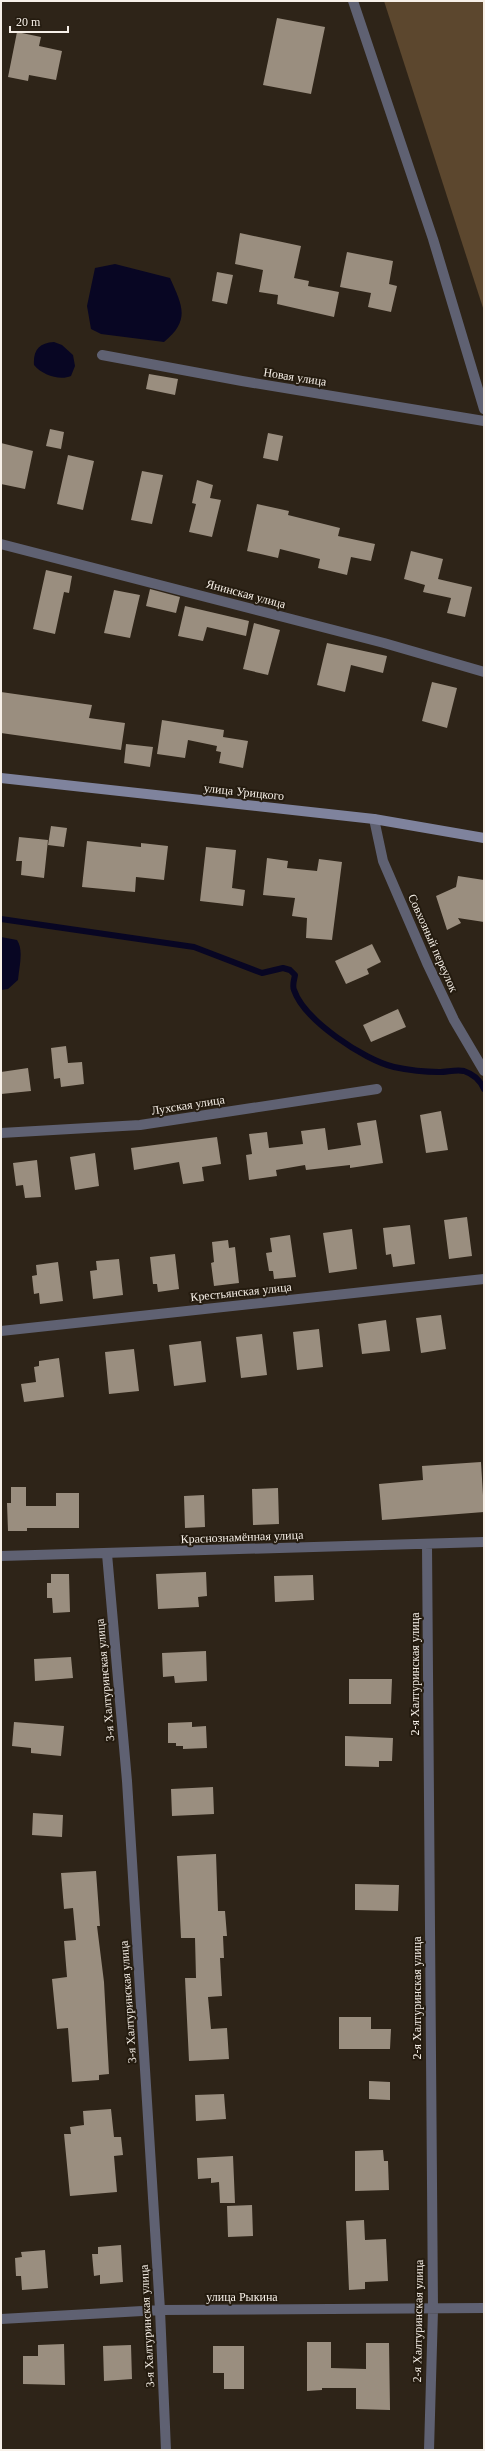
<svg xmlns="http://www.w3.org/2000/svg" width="485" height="2451" viewBox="0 0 485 2451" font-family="Georgia,serif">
<rect width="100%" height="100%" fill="#2e2418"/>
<path fill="#5c472e" d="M384 1H484V311Z"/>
<path fill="#080623" d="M115 264 170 278C182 305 191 320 164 342L101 334 91 329 87 306 95 268Z
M54 342 62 345 73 355 75 366 71 376C60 381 42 375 34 365 33 350 39 343 54 342Z
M1 937 17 940C24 950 19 968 18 980L8 989 1 990Z"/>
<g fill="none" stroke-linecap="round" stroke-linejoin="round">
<path stroke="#080623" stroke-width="6" d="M1 919 194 947 262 973 283 968 290 970 295 975C294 981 292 985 294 990 304 1020 364 1060 394 1067 408 1070 424 1072 439 1072 447 1072 457 1069 464 1071 473 1074 480 1080 484 1089"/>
</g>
<path fill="#9a8e7f" d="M277 18 325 27 311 94 263 85Z
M17 32 41 37 39 46 62 51 56 80 29 75 28 81 8 77Z
M240 233 301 246 294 278 309 281 308 286 339 292 334 317 277 304 278 295 259 292 263 270 235 264Z
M347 252 393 261 389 284 397 286 391 312 368 307 371 293 340 287Z
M217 272 233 275 227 304 212 301Z
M149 374 178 379 175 395 146 389Z
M50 429 64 432 61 449 46 446Z
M268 433 283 436 278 461 263 458Z
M1 443 33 451 25 489 1 484Z
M68 455 94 461 83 510 57 504Z
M142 471 163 475 152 524 131 520Z
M197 480 213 485 210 498 221 500 212 537 189 532 196 504 192 503Z
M257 504 289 511 288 515 340 528 338 536 375 544 371 561 351 557 347 575 318 568 320 559 280 549 278 558 247 551Z
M411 551 443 559 438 579 472 587 465 617 447 613 451 598 423 592 425 585 404 579Z
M46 570 72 576 69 593 64 592 55 634 33 629Z
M150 589 180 597 176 613 146 606Z
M114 590 140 595 130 638 104 633Z
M185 606 249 621 246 636 207 627 203 641 178 636Z
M254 623 280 630 268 675 243 669Z
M327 643 387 656 383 673 351 665 345 692 317 685Z
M432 682 457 688 447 728 422 721Z
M1 692 92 705 89 718 125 723 121 750 1 733Z
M162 720 224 730 223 737 248 741 243 768 219 763 221 752 216 751 217 746 188 740 185 758 157 754Z
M126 744 153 747 150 767 124 763Z
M51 826 67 828 64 847 48 845Z
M19 837 48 840 44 878 21 875 22 861H16Z
M87 841 141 847V843L168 846 164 880 136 877 135 892 82 887Z
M206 847 236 850 232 888 245 890 243 906 200 901Z
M267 858 288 861 287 868 317 871 319 859 342 862 332 940 306 938 307 918 292 916 295 898 263 895Z
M458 876 484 880V922L458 918 461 923 447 930 436 896 456 887Z
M372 944 381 962 367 969 369 974 346 984 335 961Z
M398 1009 406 1027 371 1042 363 1025Z
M66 1046 68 1063 82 1062 84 1084 61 1087 60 1078 54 1079 51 1048Z
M28 1068 31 1091 1 1094V1072Z
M441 1111 448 1150 426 1153 420 1115Z
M376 1120 383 1163 350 1168V1165L306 1170 305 1165 276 1170 277 1176 249 1180 246 1155 252 1154 249 1134 267 1132 269 1148 303 1144 301 1131 325 1128 328 1150 361 1145 357 1123Z
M217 1137 221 1164 202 1167 204 1181 183 1184 179 1162 134 1170 131 1148Z
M95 1153 99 1186 75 1190 70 1157Z
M37 1160 41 1197 25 1198 23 1185 16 1186 13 1163Z
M467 1217 472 1256 449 1259 444 1220Z
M410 1225 415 1264 393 1267 391 1254 386 1255 383 1228Z
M352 1229 357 1269 329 1273 323 1233Z
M290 1235 296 1277 274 1279 273 1271H269L266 1253 272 1252 270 1238Z
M228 1240 229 1248 235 1247 239 1283 214 1286 211 1263 214 1262 212 1242Z
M175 1254 179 1289 158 1292 157 1284H153L150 1257Z
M119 1259 123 1295 93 1299 90 1271 97 1270 96 1261Z
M58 1262 63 1301 40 1304 39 1293 34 1294 32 1276 37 1275 36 1265Z
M441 1315 446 1349 421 1353 416 1318Z
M386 1320 390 1351 362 1354 358 1324Z
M319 1329 323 1367 297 1370 293 1332Z
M262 1334 267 1375 241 1378 236 1337Z
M201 1341 206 1382 174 1386 169 1345Z
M134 1349 139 1391 109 1394 105 1352Z
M59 1358 64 1397 24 1402 21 1384 36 1382 34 1367 39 1366V1361Z
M481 1462 484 1512 382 1520 379 1484 423 1480 422 1466Z
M11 1487H26V1506H56V1493H79V1528H27V1531H8L7 1503H11Z
M278 1488 279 1524 253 1525 252 1489Z
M204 1495 205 1527 185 1528 184 1496Z
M206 1572 207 1596 198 1597 199 1607 158 1609 156 1574Z
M51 1574H69L70 1612 53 1613 52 1598H47V1583H51Z
M313 1575 314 1600 275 1602 274 1576Z
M206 1651 207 1681 175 1683 174 1676 163 1677 162 1653Z
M71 1657 73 1678 35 1681 34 1659Z
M349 1679H392L391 1704H349Z
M14 1722 64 1726 61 1756 31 1753V1748L12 1746Z
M192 1722V1727L206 1726 207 1748 183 1749V1746H176V1743H168V1723Z
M345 1736 393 1738 392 1761H379V1767L345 1766Z
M213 1787 214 1814 172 1816 171 1789Z
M33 1813 63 1815 62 1837 32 1835Z
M216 1854 218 1911H225L227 1936H223L224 1958H220L222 1996 208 1997 211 2029 227 2028 229 2059 189 2061 185 1978H196L195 1938H181L177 1856Z
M96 1871 100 1926H97L104 1982 109 2074 99 2075V2080L72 2082 68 2028 57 2029 52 1979 67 1977 64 1941 76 1940 73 1908 64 1909 61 1873Z
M355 1884 399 1885 398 1911 355 1910Z
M339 2017H371V2029H391L390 2049H339Z
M369 2081 390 2082V2100L369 2099Z
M224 2094 226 2119 196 2121 195 2095Z
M111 2109 114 2137H121L123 2155 114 2156 117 2192 70 2196 64 2134H71L70 2127 84 2125 83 2111Z
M383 2150 384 2161H388L389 2190 355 2191V2151Z
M233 2156 235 2203H220L219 2182 211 2183V2178L198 2179 197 2158Z
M252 2205 253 2236 228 2237 227 2206Z
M364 2220 365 2240 386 2239 388 2281 365 2282V2289L349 2290 346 2221Z
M121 2245 123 2282 100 2284V2275L94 2276 92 2254H98V2247Z
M45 2250 48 2288 22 2290 21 2276H16L15 2258 22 2257 21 2252Z
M307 2342H331V2368L366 2369V2343H389L390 2410 356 2409V2388H322V2390L307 2391Z
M64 2344 65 2385 23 2384V2356H38V2345Z
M131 2345 132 2379 104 2381 103 2346Z
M213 2346H244V2389H224V2373H213Z"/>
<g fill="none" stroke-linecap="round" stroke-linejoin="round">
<path stroke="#5f6172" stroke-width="10" d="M353 1 433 239 484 409
M102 355 242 381 484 421
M1 544 384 643 484 672
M374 819 383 861 427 963 454 1020 484 1071
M1 1133 140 1125 377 1089
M1 1331 484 1279
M427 1545 433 2310 429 2450
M107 1554 127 1781 160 2310 166 2450
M1 1556 484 1542
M1 2319 160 2310 484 2308"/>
<path stroke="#7f839d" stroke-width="10" d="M1 778 374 819 484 838"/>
</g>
<g text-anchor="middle" stroke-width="4" stroke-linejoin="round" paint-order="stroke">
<g font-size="12" fill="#f7f0e8" stroke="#241b0f">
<text transform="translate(295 377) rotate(9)" y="4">Новая улица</text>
<text transform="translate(246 594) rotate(15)" y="4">Янинская улица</text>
<text transform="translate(244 792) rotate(6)" y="4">улица Урицкого</text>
<text transform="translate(433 943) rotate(66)" y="4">Совхозный переулок</text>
<text transform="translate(188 1105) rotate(-9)" y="4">Лухская улица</text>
<text transform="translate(241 1292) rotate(-6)" y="4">Крестьянская улица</text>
<text transform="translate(242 1537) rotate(-2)" y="4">Краснознамённая улица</text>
<text transform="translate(415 1674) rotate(-90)" y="4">2-я Халтуринская улица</text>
<text transform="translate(105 1680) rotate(-95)" y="4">3-я Халтуринская улица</text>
<text transform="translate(417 1998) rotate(-90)" y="4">2-я Халтуринская улица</text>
<text transform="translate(128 2002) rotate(-94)" y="4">3-я Халтуринская улица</text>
<text x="242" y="2301">улица Рыкина</text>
<text transform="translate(418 2321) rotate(-89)" y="4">2-я Халтуринская улица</text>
<text transform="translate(147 2326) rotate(-93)" y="4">3-я Халтуринская улица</text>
</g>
</g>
<rect width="485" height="2451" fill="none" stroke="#f7f0e8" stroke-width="4"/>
<path d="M10 26v6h58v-6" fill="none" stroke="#f7f0e8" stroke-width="2"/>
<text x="16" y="26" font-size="12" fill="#f7f0e8" stroke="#241b0f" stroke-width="3" paint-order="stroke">20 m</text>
</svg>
